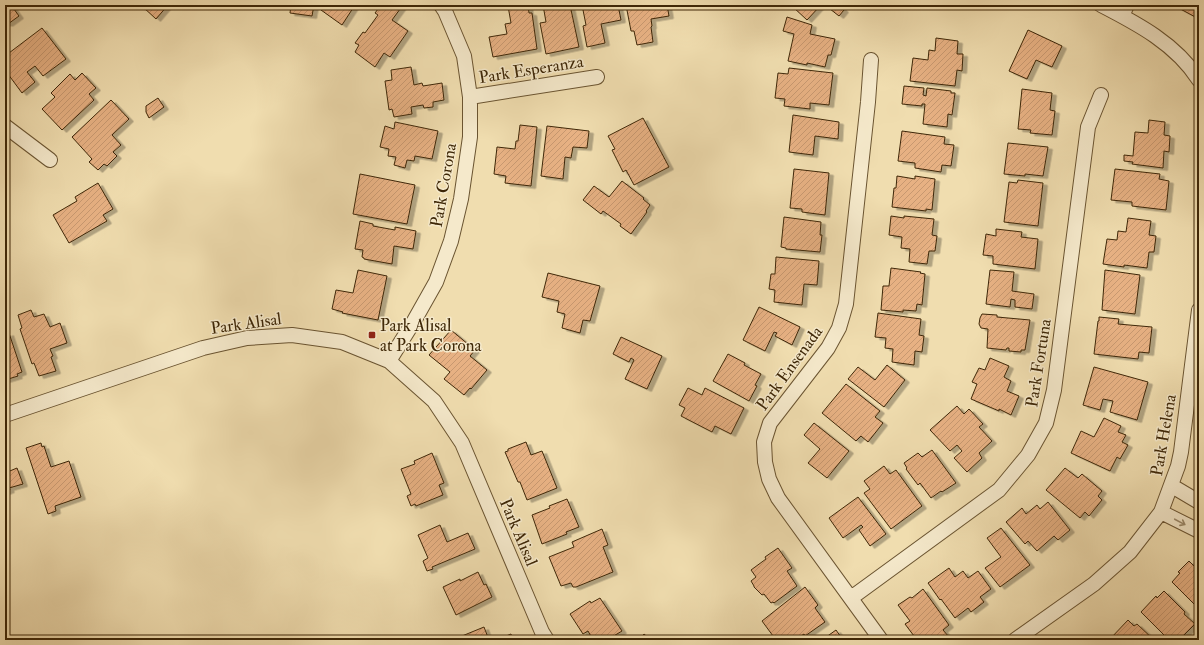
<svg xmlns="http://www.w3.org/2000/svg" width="1204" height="645" viewBox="0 0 1204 645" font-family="'IM FELL Double Pica',serif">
<defs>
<pattern id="building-hatch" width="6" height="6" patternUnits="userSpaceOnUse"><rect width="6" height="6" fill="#e7b183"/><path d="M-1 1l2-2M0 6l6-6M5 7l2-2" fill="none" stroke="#c79870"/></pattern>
<filter id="shadow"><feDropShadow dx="4.5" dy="2.5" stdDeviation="0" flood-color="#0004"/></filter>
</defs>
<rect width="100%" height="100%" fill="#f0ddaf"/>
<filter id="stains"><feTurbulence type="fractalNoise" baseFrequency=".005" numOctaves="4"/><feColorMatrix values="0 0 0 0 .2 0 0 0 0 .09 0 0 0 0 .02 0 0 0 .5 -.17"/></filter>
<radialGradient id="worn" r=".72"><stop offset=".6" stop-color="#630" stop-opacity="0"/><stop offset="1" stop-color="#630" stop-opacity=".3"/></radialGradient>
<path fill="url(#building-hatch)" stroke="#3e2707" filter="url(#shadow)" d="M5 5H11L19 16 8 24 7 23 5 24Z
M138 5H168L156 19 143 7 142 8Z
M291 5H314L312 16 290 13Z
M324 5H359L358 7 355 5 342 25 321 10Z
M381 5H403L392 20 408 31 390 57 384 53 375 67 355 52 359 45 355 43 363 32 365 33 378 15 375 13Z
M511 5H528L529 13H532L537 49 493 57 489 37 507 34 505 24 511 23 508 6Z
M543 5H570L579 47 546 54 540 23 546 22Z
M582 5H618L621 20 601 24 605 43 587 47 583 26 586 25Z
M626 5H667L669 16 651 19 652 26 651 27 653 42 637 45 634 31H631Z
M795 5H819L820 6 807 20 793 7Z
M825 5H842L840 6 844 10 839 16Z
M1173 5H1199V19Z
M787 17 812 25 810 34 835 39 831 55H828L825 67 807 63V65L788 61 794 34 783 31Z
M42 28 66 59 43 76 35 66 27 72 35 82 22 93 5 70V56Z
M1028 30 1062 46 1052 67 1036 60 1027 79 1009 71Z
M936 38 958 41 957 54H963L962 71 957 70 955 86 910 81 913 58 928 60 929 50 935 51Z
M411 67 414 85 422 83 423 86 442 83 444 100 433 102V107L424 108 423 105 411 107 412 114 394 117 392 109 389 110 385 81 392 80 391 70Z
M789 68 833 73 829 105 810 103V109L784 106 785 99 775 98 778 73 788 74Z
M82 73 96 88 89 94 94 100 62 130 42 109 55 97 51 93 70 74 75 80Z
M904 86 924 88 923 95 926 96 927 88 951 91V93H955L952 115 948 114 947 127 923 124 925 104H922V106L902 104Z
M1022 89 1052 93 1050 110 1055 111 1052 135 1030 133 1031 130 1018 129Z
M158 98 164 107 149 118 146 112V106Z
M111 100 129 119 112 135 121 145 113 152 117 156 107 166 104 164 98 170 89 162 92 159 72 137Z
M793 115 839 122 838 139 815 136 813 155 789 152Z
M643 118 669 167 634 185 626 170 623 172 612 150 615 149 608 136Z
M1149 120 1165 122 1164 135 1170 136 1169 152 1164 151 1163 168 1132 164 1133 162 1124 161V155L1133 156 1135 132 1148 133Z
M395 122 438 131 432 159 415 156 414 161 407 160 405 168 394 165 396 157 388 156 389 149 380 147 385 126 394 129Z
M520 125 537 127 531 186 505 183 506 176 494 174 497 147 515 149 516 141H518Z
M547 126 589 131 587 148 573 147 571 158 565 157 563 179 541 176Z
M902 131 945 137 944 144 954 145 951 166 942 165 941 172 915 168V163L898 161Z
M1008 143 1048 147 1043 176 1025 174V176L1004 174Z
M794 169 829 173 825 215 802 212V209L790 208Z
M1115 169 1160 174 1159 179 1169 181 1166 210 1132 206V202L1111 200Z
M360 174 415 185 407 224 353 214Z
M897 176 915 179V176L935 179 932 210 926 209V211L892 207 894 188H896Z
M1018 180 1043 183 1038 226 1004 222 1009 182 1017 183Z
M622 181 644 198 643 199 650 205 646 211 647 212 631 234 620 226 621 224 603 211 601 214 583 200 594 186 609 197Z
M98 183 113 209 103 215 107 221 69 243 53 215 77 201 75 197Z
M891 216 904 218V216L934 219 932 235 937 236 935 251H929L927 264 909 262 910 249 901 248 902 237 889 235Z
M784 217 821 222 820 235H822L820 252 786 249V248L781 247Z
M1128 218 1151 221 1149 235 1156 236 1154 252H1149L1147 268 1124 265V267L1103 264 1107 239 1117 240 1118 231 1126 232Z
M360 221 373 224V226L395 230V227L416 231 413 249 394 246 392 264 364 259V258L362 257 363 250 355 249Z
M996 229 1022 232 1021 237 1038 239 1035 269 993 264V256L983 255 986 234 996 236Z
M776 257 819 261 817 285 804 284 802 305 774 302 775 290 769 289 771 274H775Z
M891 268 921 272 920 273 925 274 922 305 917 304 916 311 903 310V312L881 310 883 286H889Z
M358 270 387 276 378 320 342 313 343 312 332 309 336 290 353 293Z
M990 270 1014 272 1012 291 1034 294 1032 309 1015 307V300L1011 299 1010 307 986 304Z
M1105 270 1140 275 1135 314 1102 310Z
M548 273 600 286 590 321 583 320 580 333 562 328 565 314 557 312 559 301 542 297Z
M759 307 800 327 792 345 775 336 777 333 774 332 765 351 743 340Z
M31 310 34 317 44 314 50 327 60 323 67 343 50 349 53 356 51 357 56 371 39 376 34 363 32 364 20 329 22 328 18 315Z
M878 313 921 319 919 335 924 336 922 352 915 351 914 365 892 362 893 349 885 348 886 338 875 337Z
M982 314 997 315V317L1030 320 1025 350H1021V352L1009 351V348H1007L1006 350 987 348 988 329 981 328 979 324 980 318Z
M1099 317 1119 319 1118 324 1152 327 1149 353 1139 352 1138 359 1094 354 1098 321H1099Z
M451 330 475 350 470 356 487 370 471 389 470 388 464 395 444 379 450 372 429 355Z
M9 333 22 372 17 374 18 376 5 380V335Z
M621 337 662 356 647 389 625 379 634 360 631 358 629 362 613 354Z
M728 354 745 363 744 365 761 374 755 385 757 386 749 401 713 381Z
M990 358 1009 366 1004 377 1011 381 1007 391 1019 396 1011 415 999 409V411L971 399 977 384 972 382 979 368 985 370Z
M887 365 905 380 884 407 848 379 858 367 875 380Z
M1094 367 1148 382 1137 420 1110 412 1113 401 1103 399 1100 410 1083 405Z
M846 384 880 411 875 417 883 423 868 442 861 436 856 441 822 413Z
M688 388 702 395 705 388 744 408 731 434 715 426 712 432 681 416 685 408 679 405Z
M957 406 964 414 969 409 983 424 979 427 992 441 979 453 982 458 967 472 954 458 962 451 957 445 950 451 930 430Z
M1104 418 1121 426 1118 432 1126 435 1122 442 1128 445 1120 459 1117 457 1110 471 1071 453 1081 431 1094 437Z
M814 423 849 451 827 478 808 463 820 449 804 435Z
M526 442 531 455 542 451 557 488 527 500 520 482H518L505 452 508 451V449Z
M41 443 42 447 44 446 51 467 69 461 81 497 55 506 56 511 48 514 26 448Z
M932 450 956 483 942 492 941 491 931 498 920 483 918 485 906 469 907 468 904 463 918 453 922 457Z
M432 453 444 483 439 485 443 495 416 506 415 504 411 506 407 496 411 494 401 469 415 464 414 461Z
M884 466 890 474 896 470 922 506 891 529 864 493 870 489 864 481Z
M17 468 23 484 9 488 10 490 5 492V473Z
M1065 468 1078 478 1082 474 1102 491 1098 496 1102 500 1089 516 1085 512 1080 518 1046 490Z
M858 497 886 534 870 546 859 530 863 527 861 525 843 538 829 518Z
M567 499 579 527 566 532 567 534 542 544 532 515 550 508 549 506Z
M1048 502 1070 530 1058 540 1054 536 1037 551 1028 541 1025 544 1006 522 1022 508 1026 514 1037 505 1040 509Z
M440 525 447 542 468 533 475 549 432 567 433 569 427 571 423 561 428 558 418 535Z
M1001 528 1030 565 1000 587 985 568 1001 557 987 538Z
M602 529 608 545 603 547 613 572 576 587H573L571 583 561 586 549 557 574 547 572 542Z
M778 548 792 568 787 571 797 586 774 603 773 602 771 603 764 594 762 595 754 587V586L751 581 756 577 751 570 766 559 765 557Z
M1189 561 1195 567 1198 564 1199 566V609L1172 582 1180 573 1178 572Z
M949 568 955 577 963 571 968 578 978 571 991 589 980 597 984 602 971 612 968 608 955 618 941 599 940 600 928 583Z
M478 572 484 585 486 584 492 597 456 615 443 587 460 579V581Z
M805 587 818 605 815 608 825 622 805 636 804 634 795 640H776L762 621Z
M923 589 949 625 943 630 949 637 944 640H917L905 624 910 621 898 605 910 597 912 598Z
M1164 591 1185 612 1184 614 1195 624 1179 640H1169L1141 612 1156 596 1157 598Z
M600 598 622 631 607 640H593L588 631 583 634 570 614 590 601 591 603Z
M1128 620 1134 626 1137 624 1154 640H1111L1110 639Z
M484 627 489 640H463L462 636Z
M836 630 843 640H822Z
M511 634 513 640H496Z
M644 634 651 640H639Z"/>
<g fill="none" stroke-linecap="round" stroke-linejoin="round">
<defs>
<path id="minor" d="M1101 5C1138 24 1176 44 1199 80
M1122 16 1127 5
M871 60 868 102 846 304 839 328 828 348 770 423 764 442 765 462 769 479 778 498 881 640
M470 97 597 77
M5 126 50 160
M389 361 414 321 436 282 451 241 461 199 470 137V97L464 56 445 11 441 5
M5 415 203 348 247 338 292 335 342 342 389 361 434 401 462 443 542 632 547 640
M1172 486 1199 502
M1161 512 1199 531
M851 598 999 490 1028 455 1046 423 1054 390 1088 127 1101 95
M1015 640 1094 584 1130 552 1161 512 1178 466 1181 452 1199 310"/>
</defs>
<use href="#minor" stroke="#6a5431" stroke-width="16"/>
<use href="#minor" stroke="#f5e9cb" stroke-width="14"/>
</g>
<defs><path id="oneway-shaft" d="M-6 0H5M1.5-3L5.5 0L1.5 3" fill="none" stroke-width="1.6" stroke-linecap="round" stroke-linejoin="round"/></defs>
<use stroke="#9a8869" href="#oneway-shaft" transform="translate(1180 522) rotate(28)"/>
<rect fill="#8f2418" stroke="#f5e9cb" stroke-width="1.5" x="368" y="331" width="8" height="8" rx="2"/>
<g text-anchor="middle" stroke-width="3" stroke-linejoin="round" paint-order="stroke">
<g font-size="17" fill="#3e2707" stroke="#f5e9cb">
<text transform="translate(531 69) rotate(-9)" y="6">Park Esperanza</text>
<text transform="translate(443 185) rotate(-80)" y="6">Park Corona</text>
<text transform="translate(246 323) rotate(-8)" y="6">Park Alisal</text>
<text transform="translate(1038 363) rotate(-81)" y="6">Park Fortuna</text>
<text transform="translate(789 368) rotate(-54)" y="6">Park Ensenada</text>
<text transform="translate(1163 435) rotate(-80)" y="6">Park Helena</text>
<text transform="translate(519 532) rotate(67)" y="6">Park Alisal</text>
</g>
<g font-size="17" fill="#3e2707" stroke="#f5e9cb" text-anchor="start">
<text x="380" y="331">Park Alisal<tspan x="380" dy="20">at Park Corona</tspan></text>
</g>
</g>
<rect width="1204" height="645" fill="none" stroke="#f0ddaf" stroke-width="20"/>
<rect x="6" y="6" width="1192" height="633" fill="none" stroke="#3e2707" stroke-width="2"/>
<rect x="10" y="10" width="1184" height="625" fill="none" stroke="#3e2707"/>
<rect width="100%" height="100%" filter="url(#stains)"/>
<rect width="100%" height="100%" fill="url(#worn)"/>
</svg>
